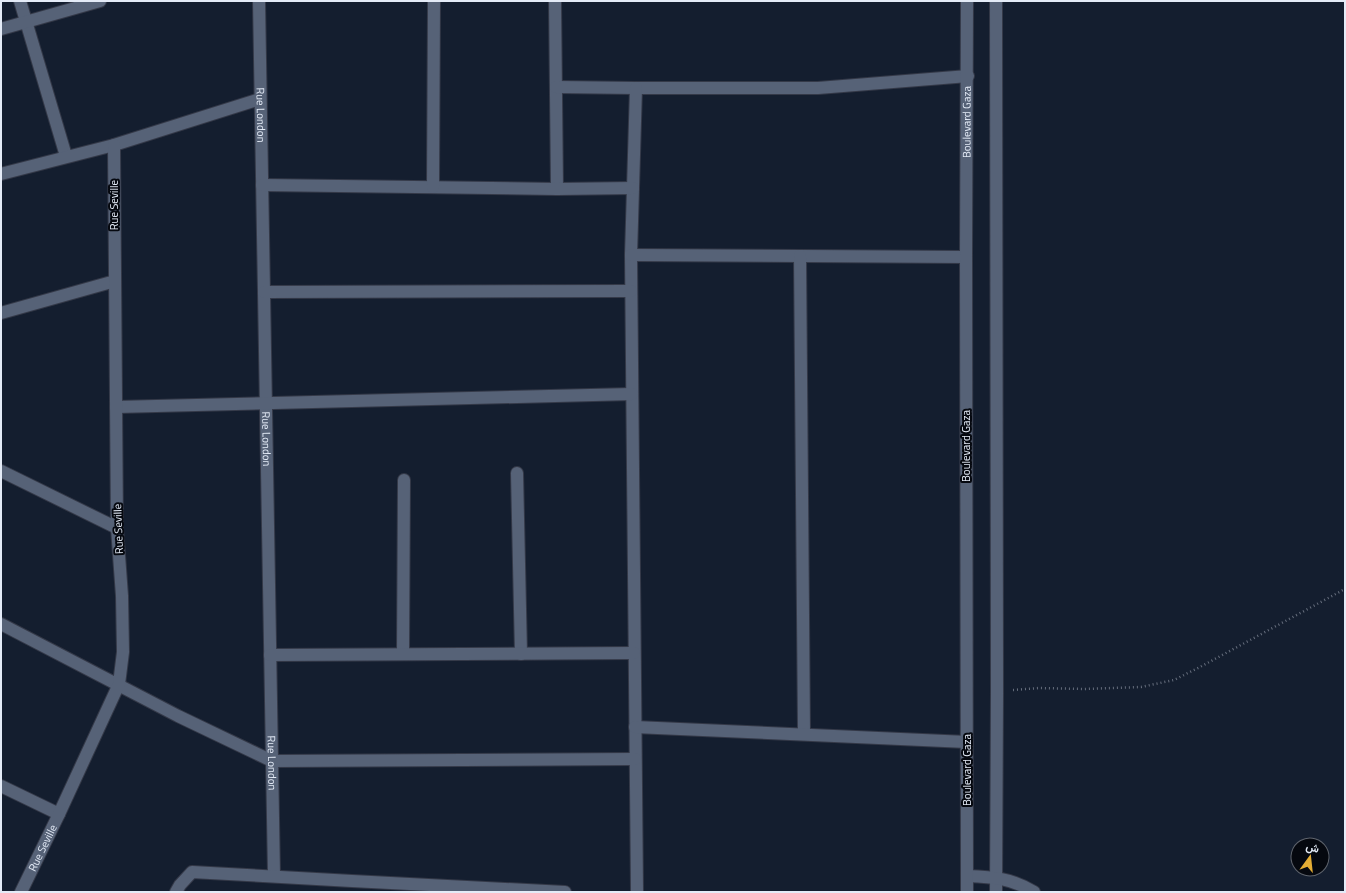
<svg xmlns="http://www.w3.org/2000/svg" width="1346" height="893" viewBox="0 0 1346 893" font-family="'Titillium Web',Vazirmatn,sans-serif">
<rect width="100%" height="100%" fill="#141e2f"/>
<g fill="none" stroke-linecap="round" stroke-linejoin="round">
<defs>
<g id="minor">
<path d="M20 1 66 156"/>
<path id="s1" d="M259 1 274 876"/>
<path d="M555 1 557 189"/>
<path d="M996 1 997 693 996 892"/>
<path d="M1 29 100 1"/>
<path d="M556 87 636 88H818L968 76"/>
<path d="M636 88 631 255 637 892"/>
<path d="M1 174 114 145 260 99"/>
<path d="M262 185 557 189 633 188"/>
<path d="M433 187 434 1"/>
<path d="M631 255 966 257"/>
<path d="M800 256 804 734"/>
<path d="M264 292 631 291"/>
<path d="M1 313 115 281"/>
<path d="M116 407 632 394"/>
<path d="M1 471 117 528"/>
<path d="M517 473 521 654"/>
<path d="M1 624 178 716 272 761 635 759"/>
<path d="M403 654 404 480"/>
<path d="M270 655 634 653"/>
<path d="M635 727 967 742"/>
<path d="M1 786 59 814"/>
<path d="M967 876C993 877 1011 878 1034 892"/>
<path id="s2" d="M21 892 59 814 119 684 123 652 122 596 117 528 114 145"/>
<path d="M176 892 180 885 192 872 352 881 565 892"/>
<path id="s3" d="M967 892 966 257 967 1"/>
</g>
</defs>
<use href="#minor" stroke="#343948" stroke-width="14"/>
<path stroke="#666e7d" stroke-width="2.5" stroke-dasharray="1 3" stroke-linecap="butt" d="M1013 690 1039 688 1084 689 1141 687 1174 680 1200 667 1345 589"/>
<use href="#minor" stroke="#566277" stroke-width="12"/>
</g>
<g text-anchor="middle" stroke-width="4" stroke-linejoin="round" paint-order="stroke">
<g font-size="11" fill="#e4ebf7" stroke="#05080f">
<text dy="4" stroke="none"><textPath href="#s1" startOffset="114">Rue London</textPath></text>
<text dy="4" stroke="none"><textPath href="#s3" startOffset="770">Boulevard Gaza</textPath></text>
<text transform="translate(114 205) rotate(-90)" y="4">Rue Seville</text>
<text dy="4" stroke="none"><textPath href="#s1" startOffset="438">Rue London</textPath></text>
<text transform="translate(966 446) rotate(-90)" y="4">Boulevard Gaza</text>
<text transform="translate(118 529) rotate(-92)" y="4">Rue Seville</text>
<text dy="4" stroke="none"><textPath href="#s1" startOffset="762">Rue London</textPath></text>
<text transform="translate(967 770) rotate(-90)" y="4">Boulevard Gaza</text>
<text dy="4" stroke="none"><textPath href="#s2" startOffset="49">Rue Seville</textPath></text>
</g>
</g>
<rect width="1346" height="893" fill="none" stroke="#e4ebf7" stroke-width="4"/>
<g transform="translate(1310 857) rotate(15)"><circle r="19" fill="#05080f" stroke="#5e636c"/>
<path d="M0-3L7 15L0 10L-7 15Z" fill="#e4ad35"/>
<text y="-6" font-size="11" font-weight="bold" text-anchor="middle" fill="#e4ebf7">ش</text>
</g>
</svg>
